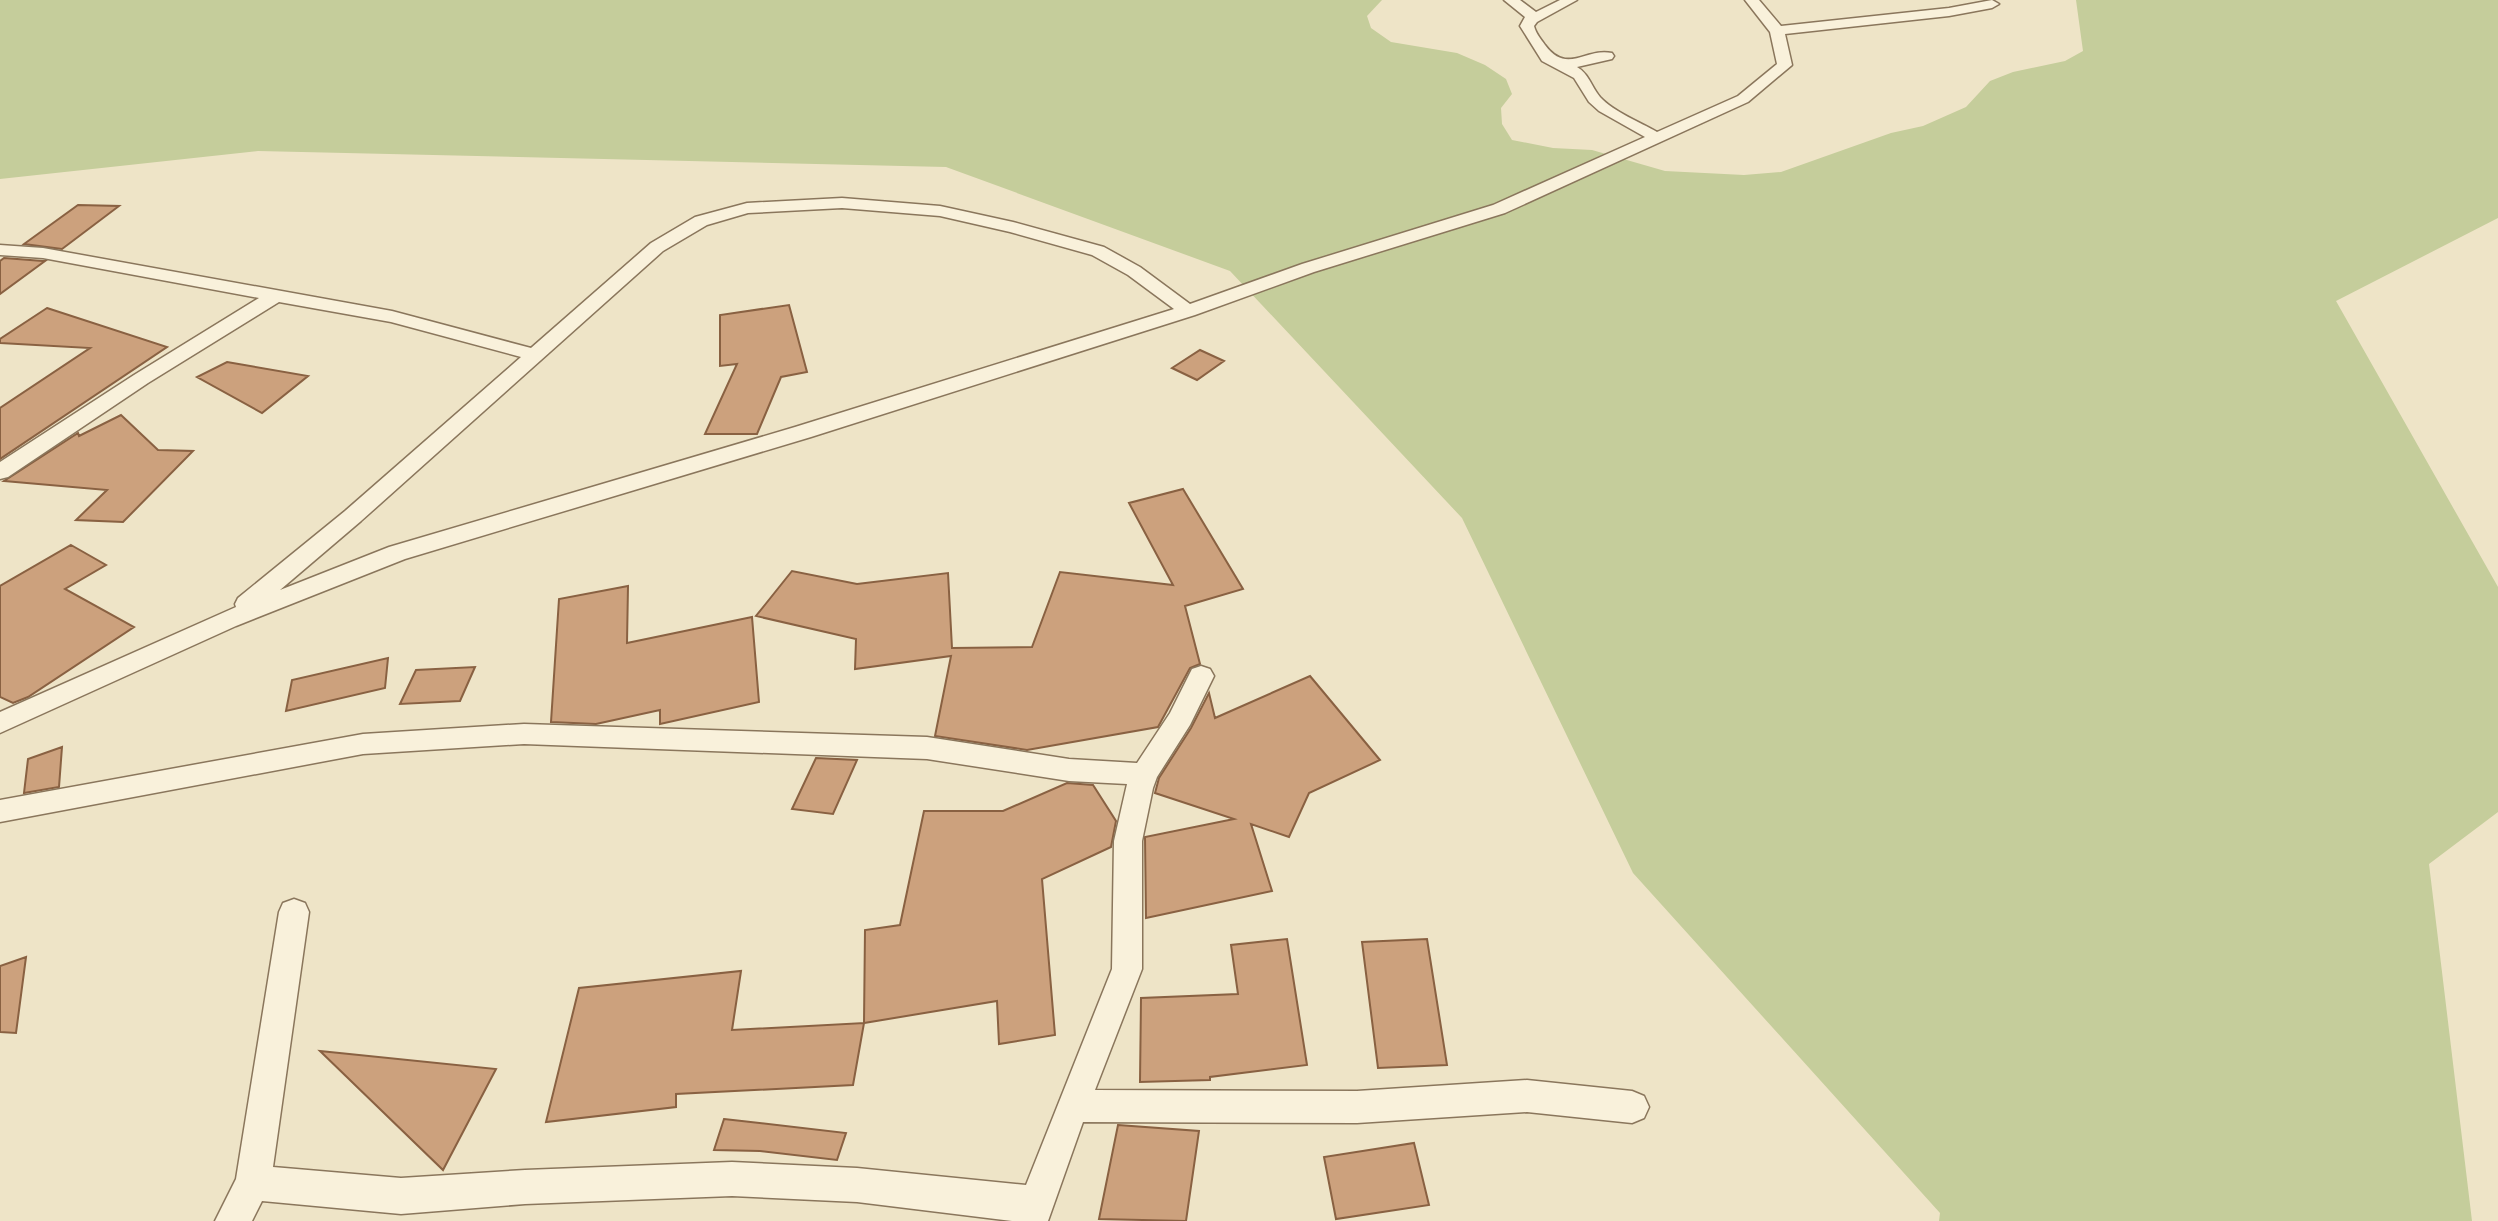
<svg xmlns="http://www.w3.org/2000/svg" width="2498" height="1221" viewBox="0 0 2498 1221" font-family="Bitter,serif">
<rect width="100%" height="100%" fill="#eee4c7"/>
<path fill="#c5cd9b" d="M0 0H1382L1367 16 1371 28 1391 42 1457 53 1485 65 1506 79 1512 94 1501 108 1502 124 1512 140 1553 148 1592 150 1665 171 1744 175 1781 172 1891 133 1923 126 1966 107 1990 81 2013 72 2065 61 2083 51 2076 0H2498V218L2336 301 2498 587V812L2429 864 2472 1221H1939L1940 1213 1633 873 1462 518 1230 271 946 167 258 151 0 179Z"/>
<path fill="#cca17d" stroke="#896142" stroke-width="2" d="M78 205 119 206 62 249 24 244Z
M4 258 43 261H45L0 294V261Z
M789 305 807 372 781 377 757 434H705L737 364 720 366V315Z
M47 308 167 347 0 459V408L90 348 0 343V339Z
M1200 350 1224 361 1197 380 1172 368Z
M227 362 308 376 262 413 197 377Z
M121 415 158 450 193 451 123 522 76 520 107 490 4 481 78 433 79 436Z
M1183 489 1243 589 1185 606 1200 664 1190 668 1158 727 1027 750 935 736 951 656 855 669 856 639 756 616 792 571 857 584 948 573 952 648 1032 647 1060 572 1173 585 1129 503Z
M71 545 106 565 65 589 134 627 28 697 13 703 0 697V586Z
M628 586 627 643 752 617 759 702 660 724V710L596 724 551 722 559 599Z
M388 658 385 688 286 711 292 680Z
M475 667 460 701 400 704 416 670Z
M1310 676 1380 760 1309 793 1289 837 1251 824 1272 891 1146 918 1145 837 1234 819 1155 793 1159 778 1191 728 1209 693 1215 718Z
M62 747 59 787 24 793 28 759Z
M816 758 857 760 833 814 792 809Z
M1067 783 1093 785 1116 821 1111 847 1042 879 1055 1035 999 1044 997 1001 864 1023 865 930 900 925 924 811H1003Z
M1287 939 1307 1065 1210 1077V1080L1140 1082 1141 998 1238 994 1231 945Z
M1427 939 1447 1065 1378 1068 1362 942Z
M26 957 16 1033 0 1032V966Z
M741 971 732 1030 864 1023 853 1085 676 1094V1107L546 1122 579 988Z
M320 1051 496 1069 443 1170Z
M724 1119 846 1133 837 1160 760 1151 714 1150Z
M1118 1125 1199 1131 1186 1221 1099 1219Z
M1414 1143 1429 1205 1336 1219 1324 1157Z"/>
<g fill="none" stroke-linecap="round" stroke-linejoin="round">
<defs>
<path id="street" d="M1504 0H1520L1536 12 1560 0H1577L1537 22 1534 26C1536 34 1541 39 1545 45 1567 75 1586 47 1612 53L1614 56 1612 59 1577 67C1589 74 1591 86 1600 97 1614 112 1640 122 1657 132L1738 96 1777 64 1770 32 1745 0H1759L1781 26 1949 8 1992 0 1999 4 1992 8 1949 16 1785 34 1792 65 1748 102 1505 213 1314 272 1195 315 811 437 405 559 236 626 0 733V712L236 607 235 604 238 598 345 511 521 357 391 322 279 302 148 383 8 477 0 479V462L134 375 259 298 43 258 0 255V245L43 248 392 311 531 348 651 243 695 217 747 203 842 198 940 206 1013 222 1104 247 1140 267 1190 304 1302 264 1493 205 1645 137 1599 111 1589 102 1574 78 1542 61 1520 26 1525 17ZM842 208 940 216 1010 232 1092 255 1128 275 1174 309 795 427 389 547 280 590 361 521 663 251 707 225 748 213Z
M1201 666 1210 669 1214 676 1190 725 1157 777 1153 788 1142 841V969L1095 1090 1357 1091 1527 1080 1632 1091 1644 1096 1649 1107 1644 1118 1632 1123 1527 1112 1357 1123 1083 1122 1048 1221H1012L857 1202 732 1196 525 1204 401 1214 262 1201 252 1221H215L236 1179 279 912 283 903 294 899 305 903 309 912 273 1167 401 1178 525 1170 732 1162 857 1168 1026 1185 1112 969 1114 841 1127 784 1069 781 927 759 524 744 363 754 0 822V800L363 734 524 724 927 737 1069 759 1137 763 1170 713 1192 669Z"/>
</defs>
<use href="#street" stroke="#8a765c" stroke-width="3"/>
<use href="#street" fill="#f9f1db" fill-rule="evenodd"/>
</g>
</svg>
